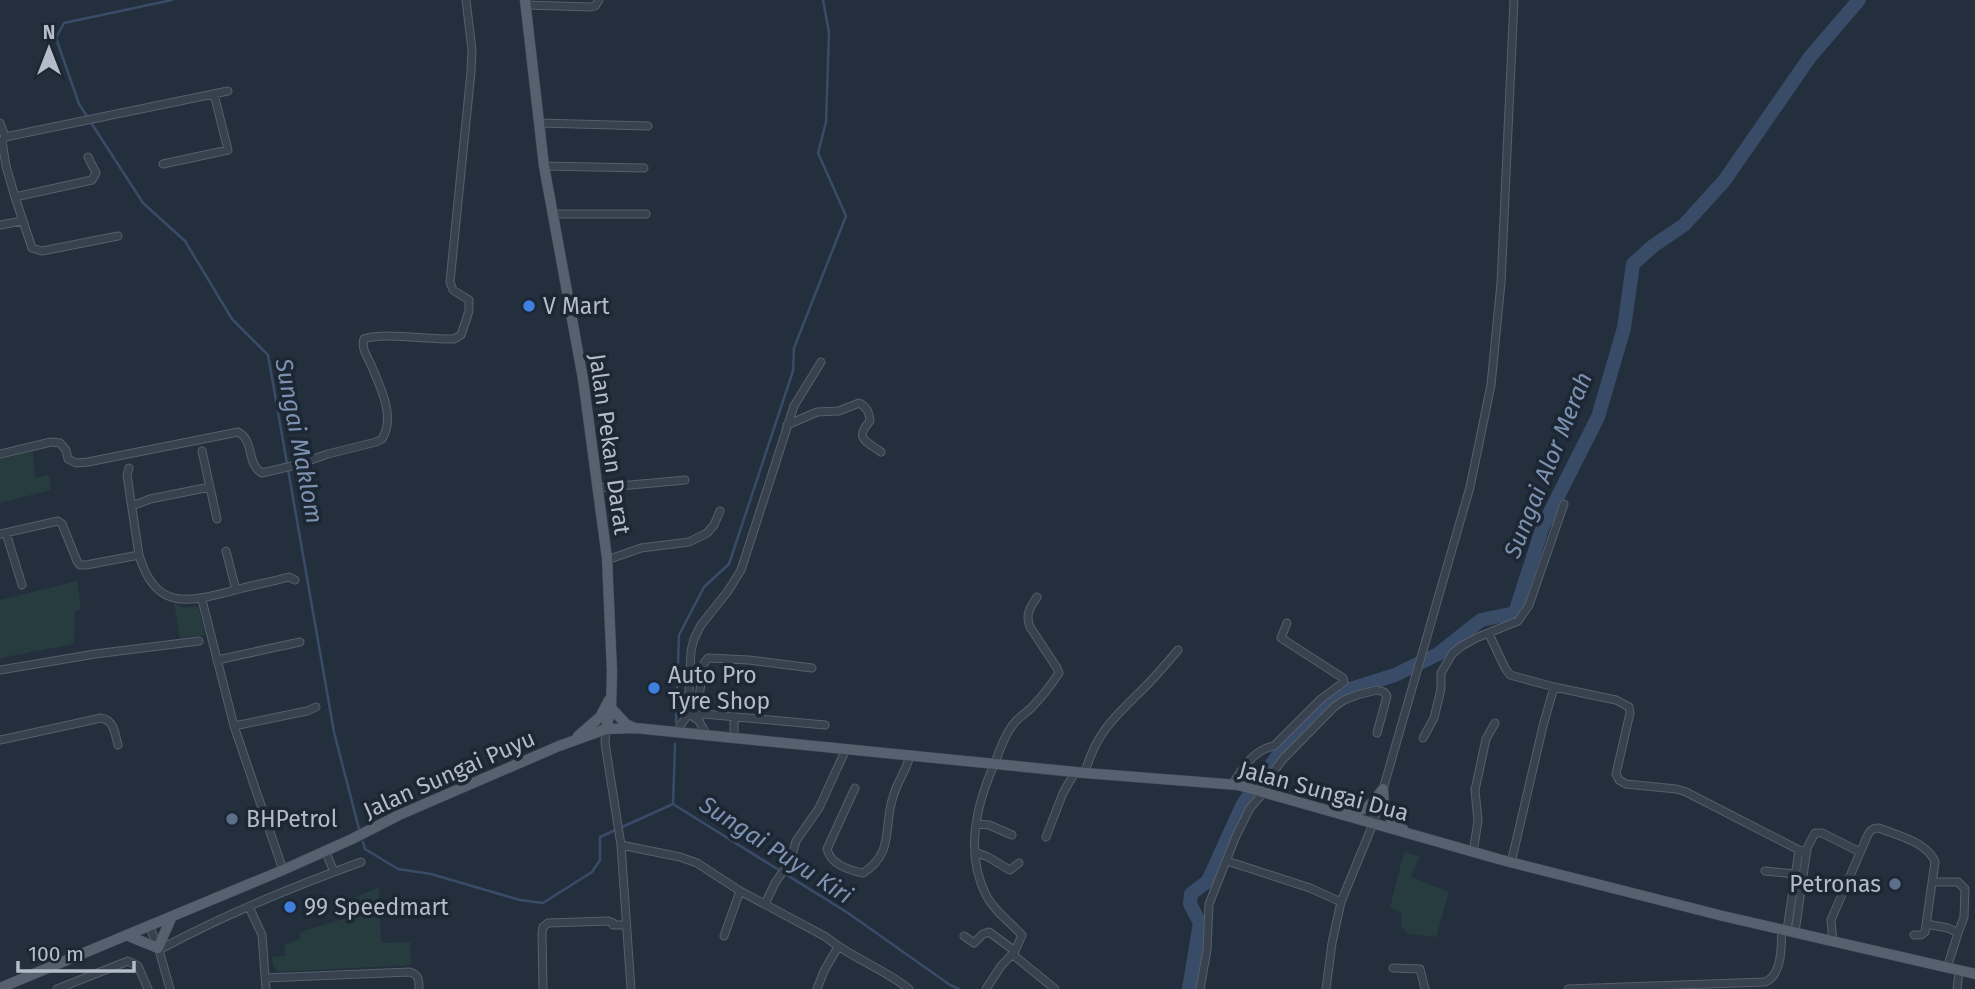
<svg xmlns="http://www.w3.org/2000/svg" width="1975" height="989" viewBox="0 0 1975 989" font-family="'Fira Sans',sans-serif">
<rect width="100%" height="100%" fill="#242f3e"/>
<path fill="#263c3f" d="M33 451 35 478 49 475 51 490 0 503V459Z
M77 581 81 609 75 611 74 644 0 658V600Z
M174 603 184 608 198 606 205 635 180 638Z
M1404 852 1420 856 1411 877 1449 892 1436 937 1409 934 1401 926 1402 914 1390 907Z
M379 887 381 943 410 942 411 965 278 972 273 965 272 957 285 956V945L300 939V932L360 914 354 898Z"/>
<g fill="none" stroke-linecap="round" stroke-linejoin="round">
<path stroke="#394c67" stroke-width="2.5" d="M172 0 64 23 56 38 79 104 143 203 185 241 232 319 268 355 334 732 359 829
M676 722 679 635 704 587 729 564 793 371 794 348 846 216 818 153 826 122 829 32 823 0
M673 804 675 744
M363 842 365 849 398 869 431 874 520 900 543 903 592 872 600 860V837L673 804 848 913 950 985 959 989"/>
<path stroke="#394c67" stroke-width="14" d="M1189 989 1200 923 1190 904 1191 894 1208 881 1243 804 1290 739 1338 693 1395 675 1438 654 1481 620 1515 613 1543 526 1598 417 1624 328 1633 264 1653 246 1684 225 1724 181 1810 57 1859 0"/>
<defs>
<path id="minor" d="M526 5 591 7 595 6 599 0
M0 123 5 137 2 141 6 166 15 197 32 248 42 251 118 236
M539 123 648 126
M5 137 228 91
M163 164 228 150 214 94
M544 166 644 168
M15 197 92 180 96 173 88 157
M552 214H646
M0 225 22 221
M787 425 817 412 839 411 859 403C867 407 869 412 870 421 854 439 866 441 881 452
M202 451 217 519
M0 454 51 442 60 443 66 450 68 459 76 463 88 462 238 432C255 441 246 464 262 473L296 465 328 454 376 442 382 439C396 417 380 386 371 365 367 356 361 348 364 339 382 332 431 340 454 339L461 335 469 311V300L453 290 450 282 471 72 472 50 466 0
M129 468 127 475 139 555C156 612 188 602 235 590 253 585 271 582 289 577L295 580
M598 488 685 480
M132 506 150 499 210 487
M6 533 22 585
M0 534 58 521 62 524 77 561 80 565H86L139 555
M226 551 236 590
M607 560 641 548 689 542 707 533 714 525 720 511
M202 600 234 726 283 870
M1489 634 1505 668 1510 675 1554 687 1616 700 1629 707 1630 713 1616 774 1619 780 1626 784 1676 789 1686 792 1799 850 1807 852
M217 660 300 642
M812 668 749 660 708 658 704 663 696 717 704 714 825 725
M0 670 95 654 199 641
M692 716 699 721 706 734
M234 726 307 711 316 707
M606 729 605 743 621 845 631 989
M678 732C679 724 685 721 688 714L691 651 694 639 701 625 728 591 741 570 794 406 821 362
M734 737V723L736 717
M1423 738 1434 718 1441 689V673L1452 654 1460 647 1476 638 1518 621 1529 605 1564 504
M0 740 101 718C114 720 115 734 118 745
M1085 773C1095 734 1116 715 1144 688 1156 676 1167 663 1178 650
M1232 785C1242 769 1254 749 1274 746L1321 699 1344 682 1343 678 1281 638 1287 623
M855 788 827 849C831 865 849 870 863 873 895 853 883 826 893 797 897 782 906 771 910 756
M976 824 989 825 1012 835
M1046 837 1063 793 1075 772
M621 845 680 857 697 863 740 891 826 937C851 958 883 968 909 989
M325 850 334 872
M975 852 988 857 1008 869 1010 870 1019 863
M1473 852 1478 821 1475 790 1486 739 1495 723
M1227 861 1310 888 1341 902
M1511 863 1543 726 1554 687
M1765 871 1795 874
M1932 882H1958L1965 889 1964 917 1958 933 1947 968
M765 904 775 883 791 860 796 841 819 808 846 749
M249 907 262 935 266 989
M1926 924 1948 928 1958 933
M149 925 159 950 170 989
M1787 930 1799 850
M1795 932 1807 848 1815 833H1822L1860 852
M724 936 740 891
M964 936 974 943 983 934 989 932 1015 951
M1833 941 1831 920 1866 839C1869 832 1871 828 1879 828 1896 835 1928 842 1935 862L1925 932 1921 935H1914
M159 950C223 915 292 887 361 862
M1012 954 1055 989
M1393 968 1420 969 1425 989
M265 978 410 972C419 975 419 980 419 989
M57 989 128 961 138 966 148 989
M543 989 542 934 543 927 548 923 608 921 613 923V925H626
M817 989 824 971 838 947
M986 989 1001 966 1015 951 1022 935C1010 922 994 911 986 895 964 851 977 802 996 760 1001 747 1006 732 1016 721 1021 716 1027 712 1032 707 1042 697 1051 685 1059 673L1057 668 1030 627C1025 614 1030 608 1037 597
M1200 989 1207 950 1209 904 1236 836 1250 808 1264 792 1274 771 1283 759 1334 707 1344 700 1357 695 1377 690 1384 692 1387 696 1377 733
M1326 989 1332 943 1341 902 1373 824 1470 487 1491 385 1501 283 1514 0
M1568 989 1765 982C1783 975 1781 945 1782 929
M1957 989 1959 971"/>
<path id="major" d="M525 0 544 166 583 379 607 558 612 672 611 708 606 729
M611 708 626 724 634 728
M578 736 600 717 609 700
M1383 789C1384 810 1384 816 1403 829
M1344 811C1368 812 1369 807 1383 789
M126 935 158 948 172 916
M0 988 283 870 352 839 399 815 559 746 606 729 635 728 1085 773 1238 785 1502 860 1723 916 1975 974"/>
</defs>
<use href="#minor" stroke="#565f6c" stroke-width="9"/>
<use href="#major" stroke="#414a57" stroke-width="11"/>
<use href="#minor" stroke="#38414e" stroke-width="7"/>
<use href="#major" stroke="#56606e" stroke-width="10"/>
</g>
<g fill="#3f7fe0" stroke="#1d2633" stroke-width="2.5">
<circle cx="529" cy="306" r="7"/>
<circle cx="654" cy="688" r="7"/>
<circle cx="290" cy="907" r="7"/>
</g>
<g fill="#5c6f8a" stroke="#1d2633" stroke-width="2.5">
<circle cx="232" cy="819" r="7"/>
<circle cx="1895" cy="884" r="7"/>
</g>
<g text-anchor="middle" stroke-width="7" stroke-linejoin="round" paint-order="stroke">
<g font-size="23" fill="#b4bcc9" stroke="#1d2633" text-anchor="start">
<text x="543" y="314">V Mart</text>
<text x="668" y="683">Auto Pro<tspan x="668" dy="26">Tyre Shop</tspan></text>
<text x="246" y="827">BHPetrol</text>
<text x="1881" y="892" text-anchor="end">Petronas</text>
<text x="304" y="915">99 Speedmart</text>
</g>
<g font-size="23" fill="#b4bcc9" stroke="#1d2633">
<text transform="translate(610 444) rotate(82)" y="8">Jalan Pekan Darat</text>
<text transform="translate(449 774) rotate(-24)" y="8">Jalan Sungai Puyu</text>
<text transform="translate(1324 791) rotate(15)" y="8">Jalan Sungai Dua</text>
</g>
<g font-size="24" font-style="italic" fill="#7c92b1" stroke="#1d2633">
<text transform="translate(299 441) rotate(79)" y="8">Sungai Maklom</text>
<text transform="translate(1548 465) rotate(-68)" y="8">Sungai Alor Merah</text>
<text transform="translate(776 850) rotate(33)" y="8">Sungai Puyu Kiri</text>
</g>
</g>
<g transform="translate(49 49)" stroke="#1d2633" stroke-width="5" paint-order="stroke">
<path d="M0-5L12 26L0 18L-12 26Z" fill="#b4bcc9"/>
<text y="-10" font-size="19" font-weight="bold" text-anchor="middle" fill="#b4bcc9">N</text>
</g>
<path d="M18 961v10h116v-10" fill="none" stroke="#b4bcc9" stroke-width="3.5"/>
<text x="28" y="961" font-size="21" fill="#b4bcc9" stroke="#1d2633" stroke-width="5" paint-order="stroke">100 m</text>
</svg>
